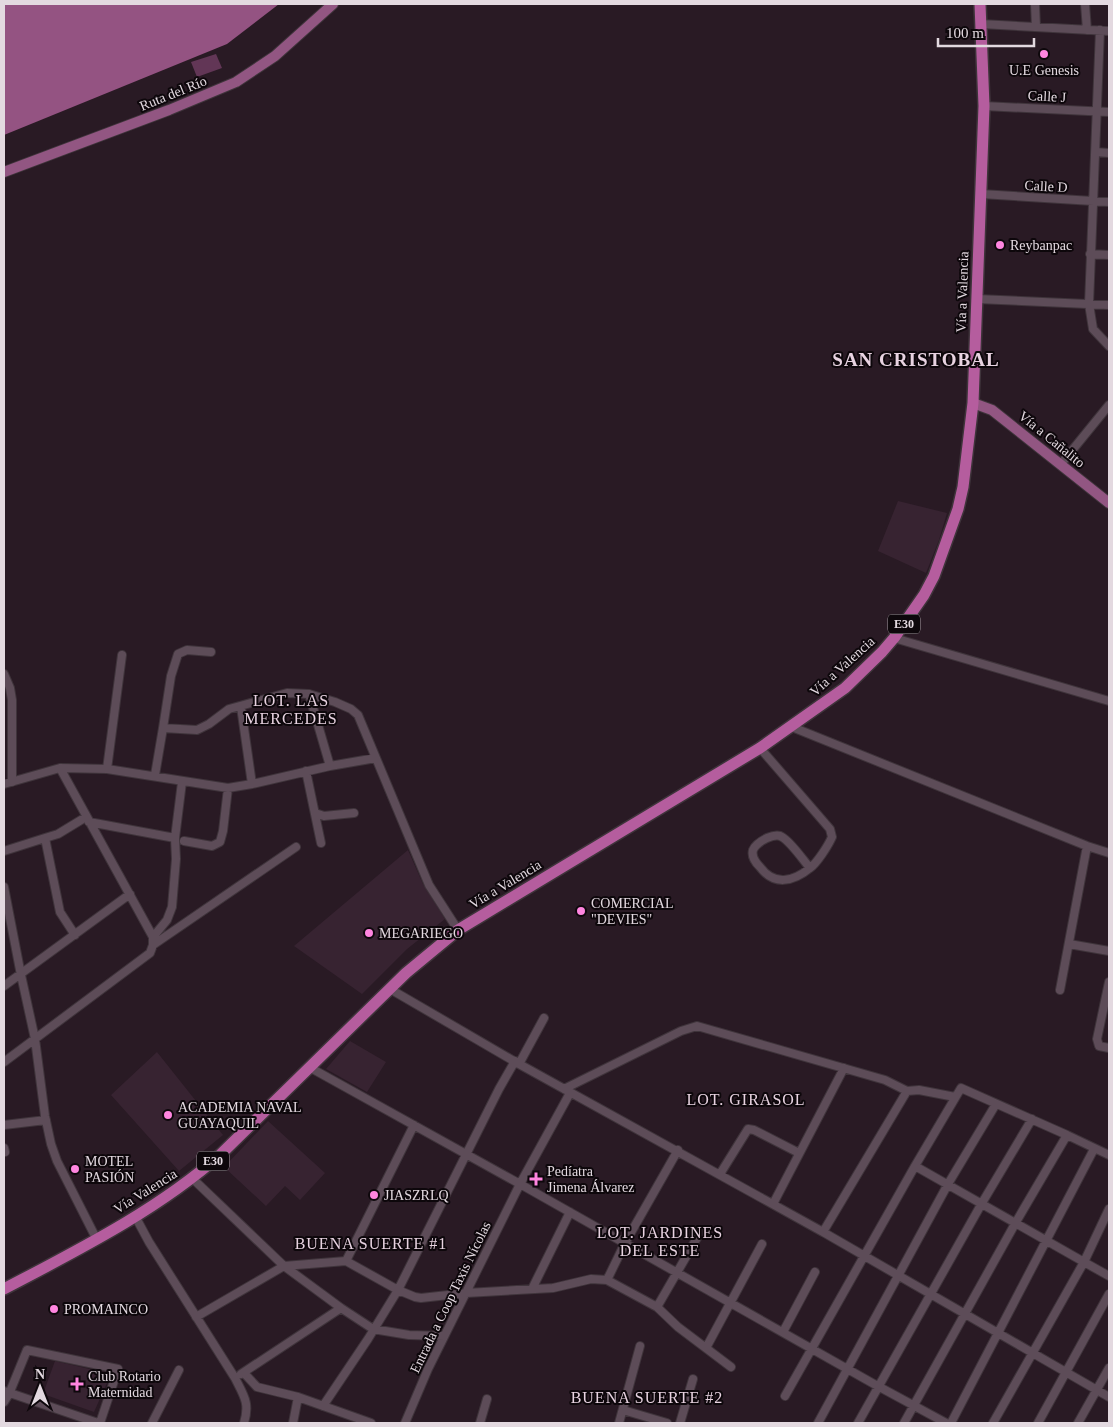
<svg xmlns="http://www.w3.org/2000/svg" width="1113" height="1427" viewBox="0 0 1113 1427" font-family="Georgia,serif">
<rect width="100%" height="100%" fill="#291a24"/>
<path fill="#372331" d="M898 501 947 513 939 540 926 573 878 551Z
M408 850 423 884 445 919 407 949 362 994 294 946Z
M350 1041 386 1062 367 1092 326 1069Z
M157 1052 223 1135 179 1171 111 1095Z
M268 1121 325 1173 300 1200 285 1186 266 1206 224 1167Z
M55 1361 111 1374 94 1412 43 1394Z"/>
<path fill="#623656" d="M216 54 222 68 197 77 191 62Z"/>
<path fill="#945382" d="M4 4H279L227 44 4 135Z"/>
<g fill="none" stroke-linecap="round" stroke-linejoin="round">
<defs>
<path id="minor" d="M1035 4 1036 27
M1085 4 1087 30
M981 24 1109 31
M1100 30 1089 304 1093 329 1109 346
M984 106 1109 112
M1096 152 1109 153
M981 194 1109 202
M1090 254 1109 255
M977 299 1109 305
M1061 464 1109 405
M894 638 1109 701
M211 652 187 650 178 654 171 676 163 728 197 730 209 724 229 709 287 693 309 694 335 702 351 709 358 715 429 885 458 930
M4 674 10 688 12 700V782
M309 694 330 766 376 758
M241 707 252 784 330 766
M792 727 1087 846 1109 853
M760 748 830 829 832 837C828 846 817 863 810 868 793 882 774 886 760 867 756 863 751 857 753 850 755 845 763 840 767 838 772 836 778 834 782 837 791 842 803 860 810 868
M107 769 122 655
M306 771 321 843
M155 775 163 728
M182 782 175 838 176 859 172 907 167 920 153 937 60 768 107 769 228 788 252 784
M4 784 60 768
M315 813 324 816 354 813
M89 822 175 838
M45 838 58 834 86 817
M184 841 212 846 220 842 223 831 228 788
M4 851 45 838 60 912 75 935
M4 887 21 975 35 1039 45 1116 51 1144 57 1161 96 1238
M1069 944 1109 951
M153 945 296 847
M1109 982 1097 1039 1099 1046 1109 1048
M4 986 130 894
M390 989 519 1064 544 1018
M1060 990 1087 846
M4 1062 150 953 153 945V937
M519 1064 823 1232 907 1091
M309 1067 520 1184 874 1384 946 1423
M564 1089 681 1031 697 1026 885 1080 907 1091 919 1090 955 1097
M4 1125 46 1120
M4 1148 5 1152
M915 1166 961 1088 1067 1135 1109 1155
M720 1174 748 1129 754 1130 799 1153
M193 1179 284 1266 196 1317
M773 1204 844 1068
M1109 1209 1084 1262 1109 1276
M135 1216 149 1242 235 1378C244 1396 250 1403 244 1423
M701 1231 657 1307 678 1327 731 1367
M823 1232 1109 1397
M346 1261 414 1125
M284 1266 346 1261 398 1290 415 1297 421 1298 466 1293 553 1288 591 1279 607 1280 657 1307
M284 1266 341 1308 373 1329 409 1335 444 1336
M607 1280 625 1243 678 1150
M532 1289 570 1212
M783 1332 815 1272
M706 1348 762 1244
M244 1373 257 1387 298 1397 371 1423
M241 1374 341 1308
M4 1391 98 1423
M785 1396 915 1166 1084 1262 993 1423
M4 1402 9 1394 27 1350 118 1369 100 1423
M323 1406 368 1339 398 1290 499 1089 515 1061
M623 1410 667 1423
M152 1423 179 1370
M293 1423 298 1397
M405 1423 428 1369 520 1184 570 1093
M480 1423 487 1399
M619 1423 640 1346
M680 1423 693 1379
M818 1423 948 1184 996 1104
M858 1423 982 1203 1032 1119
M904 1423 1016 1222 1067 1135
M951 1423 1094 1149
M1038 1423 1109 1294
M1078 1423 1109 1368"/>
<path id="major" d="M4 172 169 110 236 82 275 56 333 4
M973 403 992 410 1109 503"/>
<path id="highway" d="M4 1289C78 1250 158 1210 221 1154L406 973 458 930 760 748 845 688 882 652 894 638 924 595 934 576 958 509 963 487 973 403 984 106 980 4"/>
</defs>
<use href="#minor" stroke="#3f343b" stroke-width="10"/>
<use href="#major" stroke="#3f343b" stroke-width="12"/>
<use href="#highway" stroke="#3f343b" stroke-width="14"/>
<use href="#minor" stroke="#5d4c58" stroke-width="8"/>
<use href="#major" stroke="#925682" stroke-width="10"/>
<use href="#highway" stroke="#b55d9e" stroke-width="11"/>
</g>
<g fill="#ff85df" stroke="#0d070b" stroke-width="2">
<circle cx="1044" cy="54" r="5"/>
<circle cx="1000" cy="245" r="5"/>
<circle cx="581" cy="911" r="5"/>
<circle cx="369" cy="933" r="5"/>
<circle cx="168" cy="1115" r="5"/>
<circle cx="75" cy="1169" r="5"/>
<path d="M533.5 1171.5h5v5h5v5h-5v5h-5v-5h-5v-5h5z"/>
<circle cx="374" cy="1195" r="5"/>
<circle cx="54" cy="1309" r="5"/>
<path d="M74.5 1376.5h5v5h5v5h-5v5h-5v-5h-5v-5h5z"/>
</g>
<g text-anchor="middle" stroke-width="4" stroke-linejoin="round" paint-order="stroke">
<g fill="#0d070b" stroke="#a39aa0" stroke-width="1">
<rect x="888" y="614.5" width="32" height="19" rx="4"/>
<rect x="197" y="1151.5" width="32" height="19" rx="4"/>
</g>
<g font-size="12" font-weight="bold" fill="#e3d9e0">
<text x="904" y="628">E30</text>
<text x="213" y="1165">E30</text>
</g>
<g font-size="14" fill="#e3d9e0" stroke="#0d070b" text-anchor="start">
<text x="1044" y="75" text-anchor="middle">U.E Genesis</text>
<text x="1010" y="250">Reybanpac</text>
<text x="591" y="908">COMERCIAL<tspan x="591" dy="16">"DEVIES"</tspan></text>
<text x="379" y="938">MEGARIEGO</text>
<text x="178" y="1112">ACADEMIA NAVAL<tspan x="178" dy="16">GUAYAQUIL</tspan></text>
<text x="85" y="1166">MOTEL<tspan x="85" dy="16">PASIÓN</tspan></text>
<text x="547" y="1176">Pedíatra<tspan x="547" dy="16">Jimena Álvarez</tspan></text>
<text x="384" y="1200">JIASZRLQ</text>
<text x="64" y="1314">PROMAINCO</text>
<text x="88" y="1381">Club Rotario<tspan x="88" dy="16">Maternidad</tspan></text>
</g>
<g font-size="14" fill="#e3d9e0" stroke="#0d070b">
<text transform="translate(173 93) rotate(-22)" y="5">Ruta del Río</text>
<text transform="translate(1047 96) rotate(3)" y="5">Calle J</text>
<text transform="translate(1046 186) rotate(3)" y="5">Calle D</text>
<text transform="translate(962 292) rotate(-88)" y="5">Vía a Valencia</text>
<text transform="translate(1052 439) rotate(39)" y="5">Vía a Cañalito</text>
<text transform="translate(842 666) rotate(-42)" y="5">Vía a Valencia</text>
<text transform="translate(505 884) rotate(-31)" y="5">Vía a Valencia</text>
<text transform="translate(145 1191) rotate(-32)" y="5">Vía Valencia</text>
<text transform="translate(450 1297) rotate(-64)" y="5">Entrada a Coop Taxis Nícolas</text>
</g>
<g font-size="16" letter-spacing="1" fill="#e8d3e1" stroke="#0d070b">
<text x="291" y="706">LOT. LAS<tspan x="291" dy="18">MERCEDES</tspan></text>
<text x="746" y="1105">LOT. GIRASOL</text>
<text x="660" y="1238">LOT. JARDINES<tspan x="660" dy="18">DEL ESTE</tspan></text>
<text x="371" y="1249">BUENA SUERTE #1</text>
<text x="647" y="1403">BUENA SUERTE #2</text>
</g>
<g font-size="19" font-weight="bold" letter-spacing="1" fill="#e8d3e1" stroke="#0d070b">
<text x="916" y="366">SAN CRISTOBAL</text>
</g>
</g>
<rect width="1113" height="1427" fill="none" stroke="#e3d9e0" stroke-width="10"/>
<g transform="translate(40 1387)" stroke="#0d070b" stroke-width="4" paint-order="stroke">
<path d="M0-4L9 19L0 12L-9 19Z" fill="#e3d9e0"/>
<text y="-8" font-size="14" font-weight="bold" text-anchor="middle" fill="#e3d9e0">N</text>
</g>
<path d="M938 38v8h96v-8" fill="none" stroke="#e3d9e0" stroke-width="2.5"/>
<text x="946" y="38" font-size="15" fill="#e3d9e0" stroke="#0d070b" stroke-width="4" paint-order="stroke">100 m</text>
</svg>
